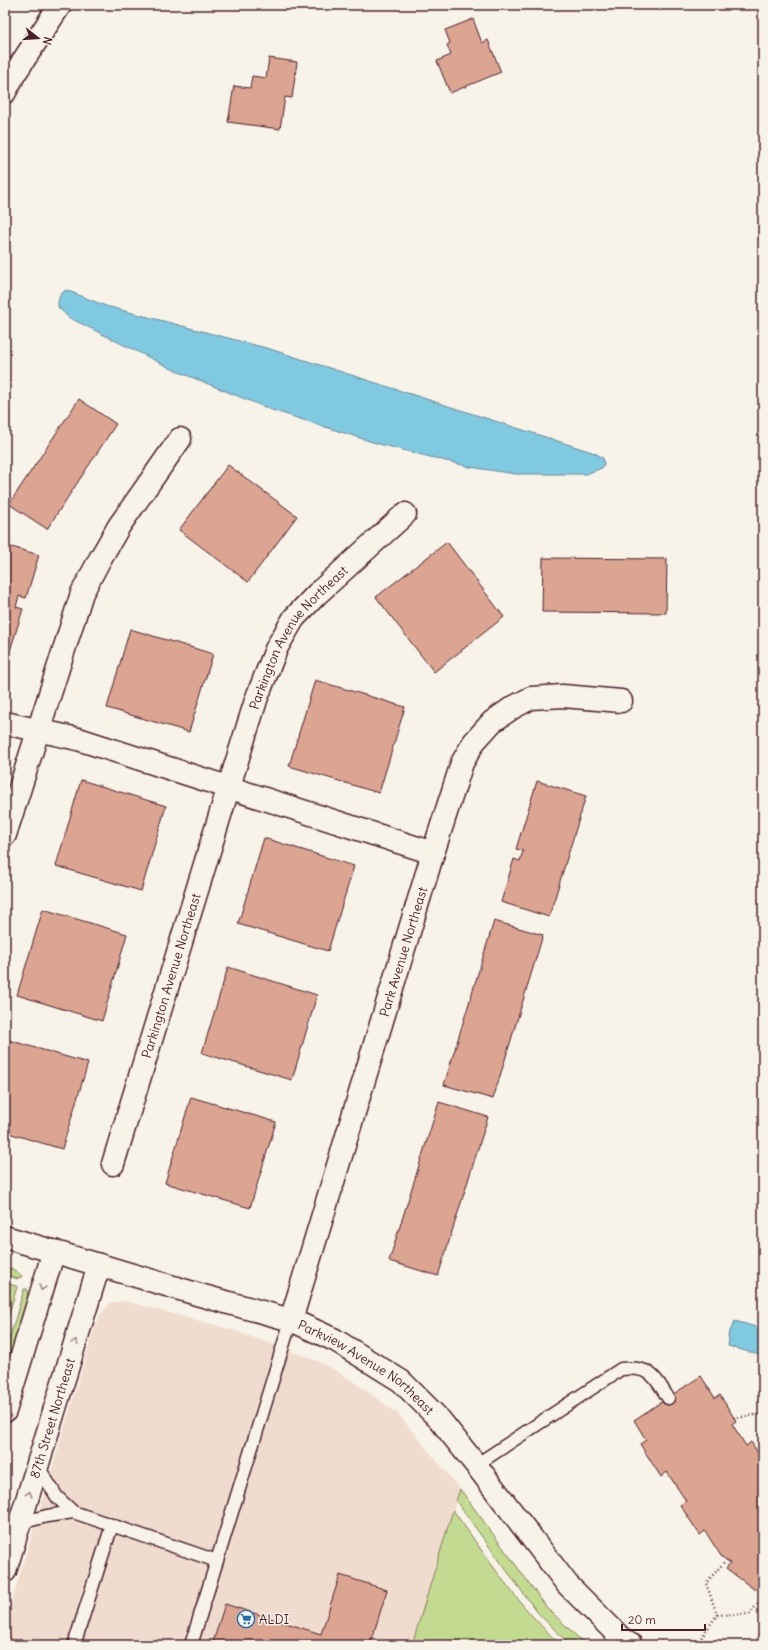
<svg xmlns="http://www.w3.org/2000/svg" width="768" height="1650" viewBox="0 0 768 1650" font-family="Delius,sans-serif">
<rect width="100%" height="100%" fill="#f7f3e8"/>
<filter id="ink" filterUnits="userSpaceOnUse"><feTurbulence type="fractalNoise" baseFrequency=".025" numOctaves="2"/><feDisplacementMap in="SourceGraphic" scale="8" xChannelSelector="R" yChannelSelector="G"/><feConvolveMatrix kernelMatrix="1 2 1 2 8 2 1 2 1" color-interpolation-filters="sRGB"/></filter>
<g filter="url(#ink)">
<path fill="#efdcce" d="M125 1301 230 1329 320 1362 350 1379 398 1414 460 1489 412 1645H5V1624L95 1326 101 1314 110 1303Z"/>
<path fill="#c3db91" stroke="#867d5e" d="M5 1267 13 1269 22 1276 18 1279 5 1275Z
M5 1283 16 1286 17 1287 5 1327Z
M24 1289H27L28 1304 5 1381V1354Z
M460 1489 548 1609 586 1645H570L537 1612 456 1501Z
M453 1510C487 1557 518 1607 561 1645H412Z"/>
<path fill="#80cae1" stroke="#6a8698" d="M66 290 106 306 270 349 595 453 603 458 604 464 602 468 586 474H515L470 467 379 444 272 410 174 370 68 317 58 307C58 299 59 294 66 290Z
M735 1321 763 1329V1356L728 1346 729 1340 728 1335Z"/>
<path fill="#dba592" stroke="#4a1f2b" d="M473 19 482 43 488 40 501 72 450 93 437 61 451 55 447 45 450 43 445 30Z
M269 58 297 62 292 98 285 97 280 129 228 122 234 86 250 88 252 76 266 78Z
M79 399 116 424 47 529 9 504Z
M228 465 297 516 248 582 179 530Z
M447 542 504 617 434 672 376 597Z
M5 545 39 555 26 598 19 596 16 607 23 609 5 667Z
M543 558 667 559 666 613 542 612Z
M130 629 213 654 189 732 107 708Z
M315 680 405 707 379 793 289 766Z
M81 780 166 806 141 891 56 866Z
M537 781 586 796 549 917 501 902 514 859 520 861 523 851 516 849Z
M264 838 354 866 328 951 238 924Z
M43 909 127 934 102 1021 17 995Z
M494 921 543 935 493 1099 444 1085Z
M228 967 317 995 292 1080 202 1053Z
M5 1039 88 1063 62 1149 5 1132Z
M191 1097 276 1122 250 1208 165 1183Z
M439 1102 488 1117 438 1276 389 1261Z
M701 1376 715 1398 720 1395 736 1421 732 1424 746 1446 751 1442 763 1460V1588L759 1585 755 1590 726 1568 730 1563 721 1556 705 1531 700 1535 680 1505 686 1501 667 1472 661 1477 640 1444 646 1440 634 1420Z
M340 1575 387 1590 370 1645H212L225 1604 321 1634Z"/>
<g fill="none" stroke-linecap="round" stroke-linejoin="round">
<defs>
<path id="lane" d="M37 1465 57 1497 73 1512 217 1561
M476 1465 621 1369C650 1366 654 1375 668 1398
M20 1523 47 1516 73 1512
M74 1645 112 1525
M191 1645 291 1320"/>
<g id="street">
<path d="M5 92 15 73 60 5"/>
<path d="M5 723 78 739 433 853"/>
<path d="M5 835 82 593 100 559 119 526 180 439"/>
<path id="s1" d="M113 1164 229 786 257 697 277 647 294 618 317 594 405 514"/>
<path id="s2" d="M5 1237 200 1295 291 1320 335 1340 401 1381 440 1420 476 1465 567 1584 623 1640 631 1645"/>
<path id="s3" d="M291 1320 433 853 462 763 474 742 492 722 512 708 531 698 563 696 621 701"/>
<path d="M5 1411 54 1251"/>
<path id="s4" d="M5 1571 99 1265"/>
</g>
</defs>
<use href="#lane" stroke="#4a1f2b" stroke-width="15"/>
<use href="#street" stroke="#4a1f2b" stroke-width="25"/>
<path stroke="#4a1f2b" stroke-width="2.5" stroke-dasharray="1 3" stroke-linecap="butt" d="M734 1418 763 1414
M717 1615 706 1583 726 1560
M699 1641 717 1615 750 1614 763 1596"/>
<use href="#lane" stroke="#f7f3e8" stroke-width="12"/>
<use href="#street" stroke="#f7f3e8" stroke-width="22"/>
</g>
<defs><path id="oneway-chevron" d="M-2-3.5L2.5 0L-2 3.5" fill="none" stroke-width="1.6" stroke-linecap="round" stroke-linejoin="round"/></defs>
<g stroke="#a0898a">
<use href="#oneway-chevron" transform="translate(42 1288) rotate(107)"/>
<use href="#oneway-chevron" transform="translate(75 1342) rotate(-73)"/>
<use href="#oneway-chevron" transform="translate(29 1494) rotate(-73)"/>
</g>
</g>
<defs>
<symbol id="supermarket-ring" viewBox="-11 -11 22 22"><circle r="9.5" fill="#f7f3e8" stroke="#1f6fb2" stroke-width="1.5"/><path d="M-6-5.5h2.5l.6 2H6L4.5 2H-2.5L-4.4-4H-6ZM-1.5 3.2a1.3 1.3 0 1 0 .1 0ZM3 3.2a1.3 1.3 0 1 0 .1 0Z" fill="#1f6fb2"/></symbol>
</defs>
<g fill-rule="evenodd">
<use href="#supermarket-ring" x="236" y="1609" width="20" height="20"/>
</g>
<g text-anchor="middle" stroke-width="3" stroke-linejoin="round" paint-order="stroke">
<g font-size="13" fill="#4a1f2b" stroke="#f7f3e8">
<text dy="5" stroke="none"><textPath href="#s1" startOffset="562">Parkington Avenue Northeast</textPath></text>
<text dy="5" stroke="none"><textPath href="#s3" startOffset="385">Park Avenue Northeast</textPath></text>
<text dy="5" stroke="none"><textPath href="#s1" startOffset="197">Parkington Avenue Northeast</textPath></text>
<text dy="5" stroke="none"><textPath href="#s2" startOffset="387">Parkview Avenue Northeast</textPath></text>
<text dy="5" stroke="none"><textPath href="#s4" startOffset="160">87th Street Northeast</textPath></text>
</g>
<g font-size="13" fill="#4a1f2b" stroke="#f7f3e8" text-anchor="start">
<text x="259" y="1624">ALDI</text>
</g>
</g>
<rect width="768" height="1650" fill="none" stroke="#f7f3e8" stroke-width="20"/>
<rect x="10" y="10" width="748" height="1630" fill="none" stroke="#4a1f2b" stroke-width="1.5" filter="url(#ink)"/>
<g transform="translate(38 38) rotate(107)" stroke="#f7f3e8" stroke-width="3" paint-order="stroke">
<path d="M0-3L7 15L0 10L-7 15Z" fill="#4a1f2b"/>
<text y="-6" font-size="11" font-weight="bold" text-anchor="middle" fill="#4a1f2b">N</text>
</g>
<path d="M622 1624v6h83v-6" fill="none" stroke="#4a1f2b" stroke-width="2"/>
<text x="628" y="1624" font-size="12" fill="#4a1f2b" stroke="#f7f3e8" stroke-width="3" paint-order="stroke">20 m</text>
</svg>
